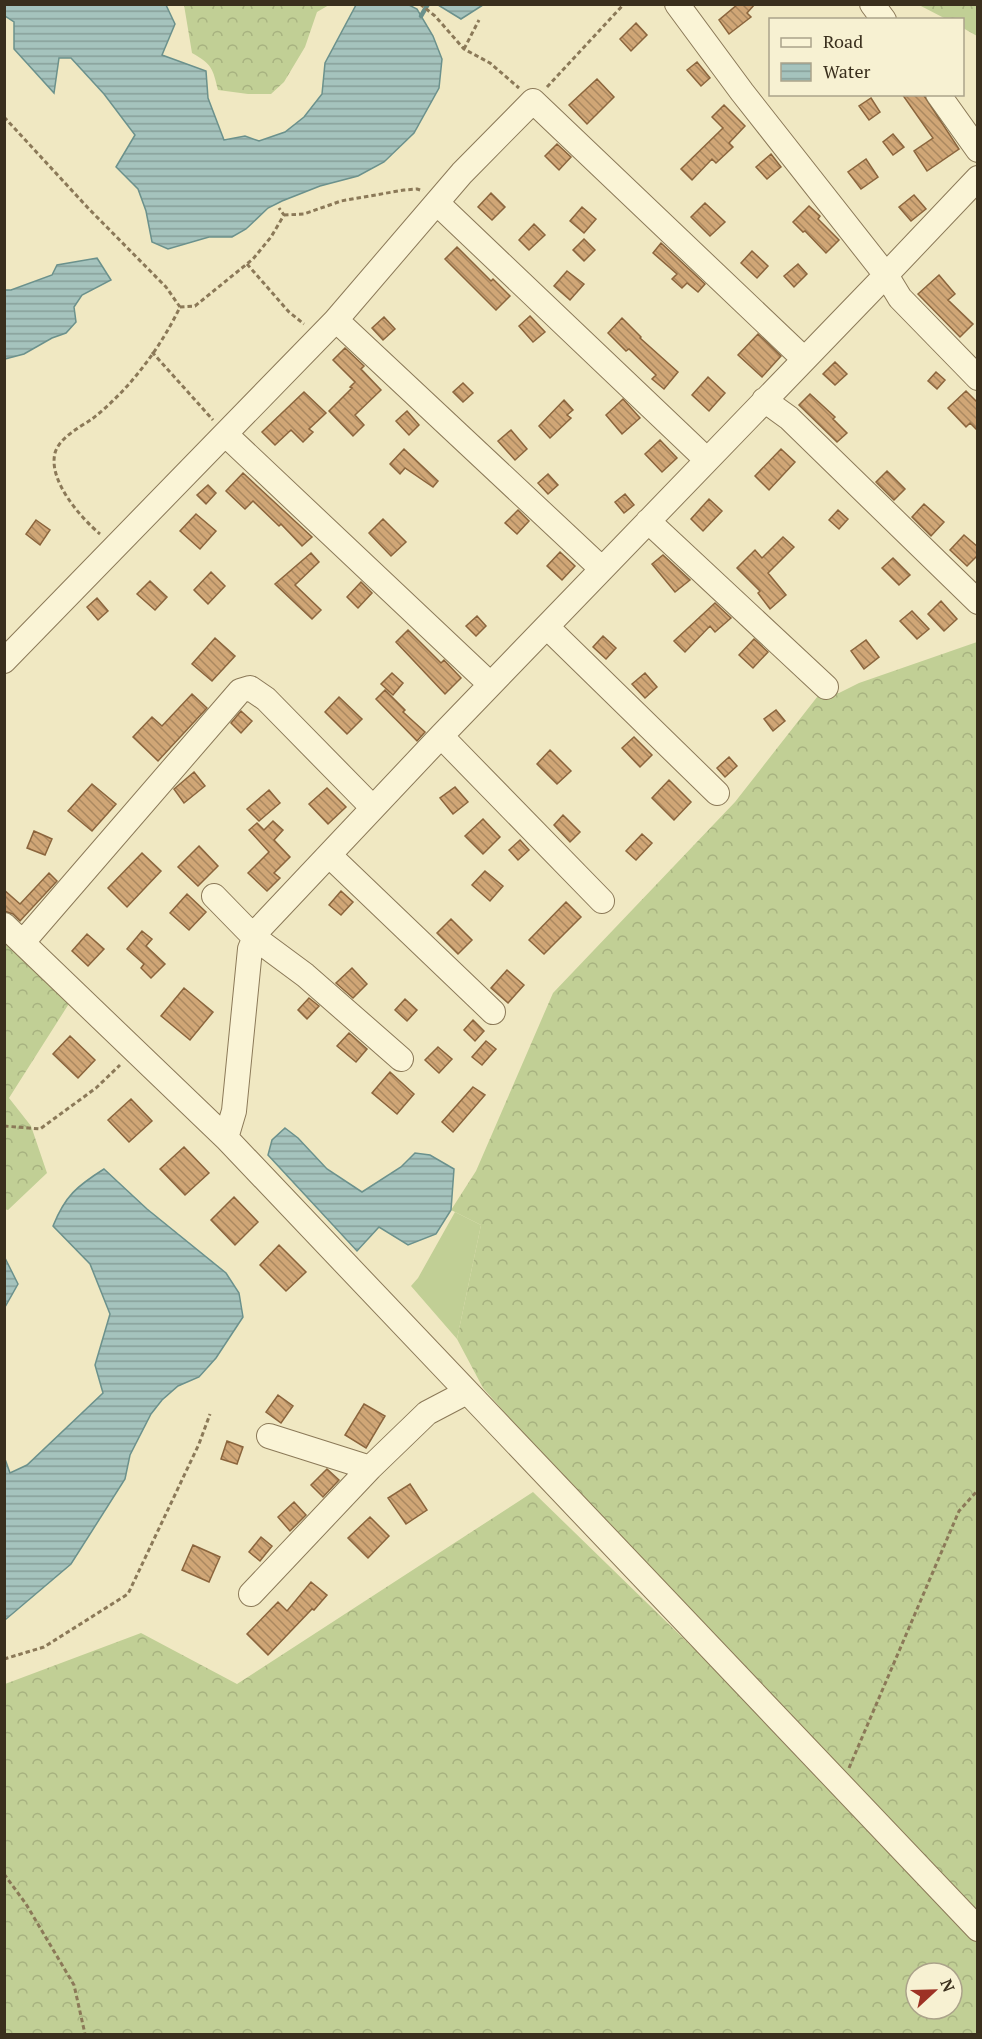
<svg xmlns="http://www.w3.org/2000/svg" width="982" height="2039" viewBox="0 0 982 2039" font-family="'PT Serif',serif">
<defs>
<pattern id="forest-crowns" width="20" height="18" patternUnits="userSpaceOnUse" patternTransform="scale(1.5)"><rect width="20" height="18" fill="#c1cf95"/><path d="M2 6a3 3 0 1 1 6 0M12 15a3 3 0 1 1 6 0" fill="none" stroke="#a7b280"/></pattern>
<pattern id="water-rules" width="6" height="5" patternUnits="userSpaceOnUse" patternTransform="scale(1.5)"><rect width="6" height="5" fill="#a5c3bd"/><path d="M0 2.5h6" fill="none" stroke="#879f99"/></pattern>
<pattern id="building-back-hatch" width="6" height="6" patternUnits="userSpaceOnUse" patternTransform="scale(1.5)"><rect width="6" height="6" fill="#d0a676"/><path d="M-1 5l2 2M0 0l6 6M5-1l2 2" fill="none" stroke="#aa8860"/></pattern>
</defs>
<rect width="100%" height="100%" fill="#f0e8c2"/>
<path fill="url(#forest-crowns)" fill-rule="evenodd" d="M184 5V4L329 5 317 12 305 47 284 82 271 94H248L218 90C213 69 212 64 192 53Z
M919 5H977V36L963 28 962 20 946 19Z
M977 642V1919L561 1476 483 1388 457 1339 481 1225 451 1210 476 1171 553 993 735 802 821 692 839 693 859 683Z
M4 943 70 1002 9 1098 31 1126 47 1173 8 1210 4 1209Z
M533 1492 977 1924V2034H5V1684L141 1633 237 1684ZM916 1973H952V2009H916Z"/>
<path fill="#c1cf95" d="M455 1212 481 1225 457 1339 411 1286 418 1278Z"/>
<path fill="url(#water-rules)" stroke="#6b918c" stroke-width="1.5" d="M4 5H166L175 24 162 55 206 71 208 98 224 140 245 136 259 141 285 132 304 117 322 94 325 63 356 5H409L417 9 433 36 442 59 439 88 414 133 384 162 358 176 320 186 282 201 268 208 246 229 232 237H209L168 249 152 242 146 211 138 189 116 167 135 135 104 94 71 58H59L54 93 14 49V22L5 16Z
M438 5H483L461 19Z
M97 258 111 280 82 295 74 307 76 322 66 333 52 338 24 354 5 359V290H11L52 275 57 265Z
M285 1128 298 1138 327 1169 362 1192 401 1167 415 1153 430 1155 454 1169 451 1210 436 1234 408 1245 379 1227 357 1251 268 1155 272 1140Z
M104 1169 147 1209 226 1273 239 1293 243 1317 216 1358 199 1377 178 1386 162 1400 151 1414 130 1455 125 1479 71 1564 5 1620V1459L10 1473 27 1465 103 1393 95 1365 110 1314 90 1264 53 1226C65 1196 77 1186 104 1169Z
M4 1256 18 1284 5 1307H4Z"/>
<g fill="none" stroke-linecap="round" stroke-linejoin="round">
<path stroke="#6b918c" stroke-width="4.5" d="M421 16 428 4"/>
</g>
<path fill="url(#building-back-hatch)" stroke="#8b653d" stroke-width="1.5" d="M738 4H755L747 13 751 17 729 34 719 20Z
M636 23 647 35 631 51 620 39Z
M697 62 710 78 701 86 687 70Z
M597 79 614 97 587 124 569 105Z
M902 94H923L959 149 927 171 914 151 933 138Z
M871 98 880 112 869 120 859 106Z
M724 105 745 126 729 143 733 147 716 163 712 159 692 180 681 169 723 128 712 117Z
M893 134 904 147 893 155 883 142Z
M557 144 571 157 559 170 545 156Z
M771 154 781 167 767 179 756 167Z
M866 159 878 177 861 189 848 172Z
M491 193 505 207 492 220 478 207Z
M914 195 926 209 911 221 899 207Z
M705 203 725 222 710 236 691 217Z
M809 206 820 216 818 219 839 240 826 253 805 231 803 232 793 222Z
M582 207 596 219 584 233 570 221Z
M534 224 545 235 529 250 519 240Z
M584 239 595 250 584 261 573 250Z
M661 243 705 284 698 292 687 283 682 288 672 279 677 274 653 253Z
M457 247 491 281 493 279 510 296 496 310 445 259Z
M752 251 768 266 757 278 741 263Z
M798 264 807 274 794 287 784 276Z
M567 271 584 284 570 300 554 286Z
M939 275 955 294 948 300 973 324 960 337 918 294Z
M530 316 545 332 533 342 519 326Z
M384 317 395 329 383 340 372 328Z
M622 318 641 337 640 338 678 372 664 389 652 379 656 375 629 349 626 351 608 333Z
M758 334 781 356 762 377 738 355Z
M345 348 364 366 361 369 381 390 355 415 364 425 353 436 329 411 352 388 350 387 355 382 333 360Z
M835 362 847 374 835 385 823 374Z
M936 372 945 380 937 389 928 381Z
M708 377 725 393 709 411 692 395Z
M463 383 473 393 463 402 453 392Z
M966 391 978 403V431L970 423 966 427 948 408Z
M304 392 326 413 309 429 313 432 303 442 291 430 275 445 262 432Z
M810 394 835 417 833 419 847 433 837 442 799 405Z
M623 399 640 418 622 434 606 415Z
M564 400 573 410 567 415 571 418 550 438 539 426Z
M407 411 419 425 409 435 396 421Z
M511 430 527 449 515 460 498 441Z
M660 440 677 458 662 472 645 454Z
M404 449 438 481 433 487 405 468 400 474 390 464Z
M781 449 795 462 769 490 755 476Z
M887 471 905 489 894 500 876 482Z
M243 473 312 537 302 546 281 524 279 526 253 501 245 509 226 491Z
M548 474 558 485 548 494 538 483Z
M208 485 216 493 206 504 197 495Z
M625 494 634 505 624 513 615 502Z
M709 499 722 511 703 531 691 519Z
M924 504 944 522 931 536 912 517Z
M518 510 529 521 517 534 505 523Z
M838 510 848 519 839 529 829 520Z
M196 514 216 531 200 549 180 531Z
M383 519 406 542 391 556 369 533Z
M36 520 50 530 40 545 26 534Z
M964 535 978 547V555L967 566 950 550Z
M783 537 794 547 768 573 786 595 770 609 758 593 760 591 737 568 755 550 762 558Z
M560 552 575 566 562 580 547 566Z
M311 553 319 562 295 585 321 610 312 619 275 584Z
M663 555 690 580 675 592 652 564Z
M893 558 910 575 899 585 882 568Z
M211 572 225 586 208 604 194 590Z
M150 581 167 597 155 610 137 594Z
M361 582 372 593 358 608 347 597Z
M97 598 108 611 98 620 87 607Z
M941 601 957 619 944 631 928 614Z
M715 603 731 618 715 632 710 626 685 652 674 641Z
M912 611 929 629 917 639 900 621Z
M477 616 486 626 476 636 466 626Z
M408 630 441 663 444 660 461 678 445 694 396 642Z
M603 636 616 648 606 659 593 647Z
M215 638 235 656 212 681 192 664Z
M754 639 768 652 753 668 739 655Z
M866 640 879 657 864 669 851 651Z
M392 673 403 683 393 695 381 684Z
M645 673 657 687 645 698 632 684Z
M385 690 405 710 403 712 425 732 417 741 376 699Z
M192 694 207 708 158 761 133 737 152 717 162 726Z
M339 697 362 719 347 734 325 712Z
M776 710 785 721 773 731 764 719Z
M241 711 252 721 241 733 231 723Z
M634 737 652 755 640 767 622 748Z
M550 750 571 771 557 784 537 764Z
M729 757 737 766 725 777 717 768Z
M194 772 205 786 184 803 174 789Z
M669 780 691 802 674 820 652 798Z
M92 784 116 804 92 831 68 811Z
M455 787 468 802 453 814 440 798Z
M327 788 346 807 328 824 309 804Z
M269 790 280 803 259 821 247 809Z
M563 815 580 832 570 842 554 825Z
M483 819 500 837 483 854 465 836Z
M273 821 283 830 274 840 290 857 274 873 280 878 267 891 248 873 269 852 249 830 257 823 264 830Z
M34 831 52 839 45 855 27 848Z
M642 834 652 843 636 860 626 851Z
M520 840 529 850 518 860 509 850Z
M199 846 218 866 198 886 178 867Z
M142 853 161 871 127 907 108 888Z
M485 871 503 886 490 901 472 885Z
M49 873 57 881 20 921 13 914 4 911V890L20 904Z
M341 891 353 902 341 915 329 905Z
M187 894 206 912 189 930 170 913Z
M566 902 581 917 544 954 529 940Z
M451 919 472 940 458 954 437 933Z
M142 931 152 939 146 946 165 964 151 978 141 968 144 964 127 949Z
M87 934 104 949 88 966 72 951Z
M352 968 367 984 353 998 336 983Z
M507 970 524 985 508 1003 491 988Z
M184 988 213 1012 190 1040 161 1016Z
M309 998 319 1006 307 1019 298 1010Z
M405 999 417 1010 407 1021 395 1010Z
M473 1020 484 1031 475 1041 464 1030Z
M349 1033 367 1049 356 1062 337 1046Z
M70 1036 95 1060 78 1078 53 1054Z
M486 1041 496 1049 482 1065 472 1057Z
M438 1047 452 1059 439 1073 425 1060Z
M390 1072 414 1094 397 1114 372 1093Z
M473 1087 485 1095 453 1132 442 1122Z
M131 1099 152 1121 129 1142 108 1120Z
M184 1147 209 1173 185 1195 160 1169Z
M234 1197 258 1222 235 1245 211 1220Z
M279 1245 306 1272 286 1291 260 1265Z
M278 1395 293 1406 281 1423 266 1412Z
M364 1404 385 1416 366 1448 345 1435Z
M227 1441 243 1447 237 1464 221 1459Z
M327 1469 339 1480 323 1497 311 1485Z
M410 1484 427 1510 406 1524 388 1498Z
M294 1502 306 1515 290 1531 278 1517Z
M370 1517 389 1536 368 1558 348 1538Z
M261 1537 272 1546 260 1561 249 1552Z
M193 1545 220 1557 209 1582 182 1570Z
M311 1582 327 1595 314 1610 312 1609 268 1655 247 1634 278 1602 287 1611Z"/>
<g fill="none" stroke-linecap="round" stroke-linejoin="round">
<defs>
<path id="minor" d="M677 4 742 92 886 275 900 298 978 378
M872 4 884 20
M938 94 978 150
M437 203 707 460
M336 320 602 569
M764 400 789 418 978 602
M225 434 490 684
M648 521 826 687
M547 627 717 793
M4 661 336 320 462 173 533 101 804 359
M441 736 602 901
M329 855 493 1012
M214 896 255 938 305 975 401 1059
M4 925 226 1138 978 1929
M23 942 240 691 250 688 266 699 373 808
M226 1138 234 1111 250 949 258 930 441 736 886 275 978 178
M269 1436 370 1468
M251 1594 370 1468 427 1413 467 1392"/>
</defs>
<use href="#minor" stroke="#8b7958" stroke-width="26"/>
<path stroke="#8b7958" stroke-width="3" stroke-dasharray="4.5 3" stroke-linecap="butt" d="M420 4 435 16 464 49 490 63 519 88
M464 49 479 20
M547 87 624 4
M4 117 89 209 166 287 180 307C160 349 128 391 92 419 80 427 59 438 55 453 48 481 81 518 100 534
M284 215 304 214 341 201 404 190 417 189 423 191
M247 264 289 312 304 324
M180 307 195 306 253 259 271 237 284 215 279 208
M152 352 213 420
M4 1126 40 1129 96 1088 120 1065
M4 1659 44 1647 128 1594 199 1444 210 1414
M849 1768 959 1511 978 1490
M4 1874 26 1904 74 1985 85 2034"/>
<use href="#minor" stroke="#faf4d6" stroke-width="24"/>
</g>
<rect width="982" height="2039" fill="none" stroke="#3a2f1d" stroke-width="12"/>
<rect x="769" y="18" width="195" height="78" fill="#f7f1d2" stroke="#aba38a" stroke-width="1.5"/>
<rect x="781" y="38" width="30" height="9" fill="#faf4d6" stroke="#aba38a" stroke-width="1.5"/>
<text x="823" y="48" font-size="18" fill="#3a2f1d">Road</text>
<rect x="781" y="63" width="30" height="18" fill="url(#water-rules)" stroke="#aba38a" stroke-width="1.5"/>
<text x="823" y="78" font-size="18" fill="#3a2f1d">Water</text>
<g transform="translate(934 1991) rotate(68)"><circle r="28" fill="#f7f1d2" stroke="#aba38a" stroke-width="1.5"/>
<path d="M0-4.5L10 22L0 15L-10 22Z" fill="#9d3225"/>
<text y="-9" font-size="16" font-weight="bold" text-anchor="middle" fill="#3a2f1d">N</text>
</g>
</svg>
